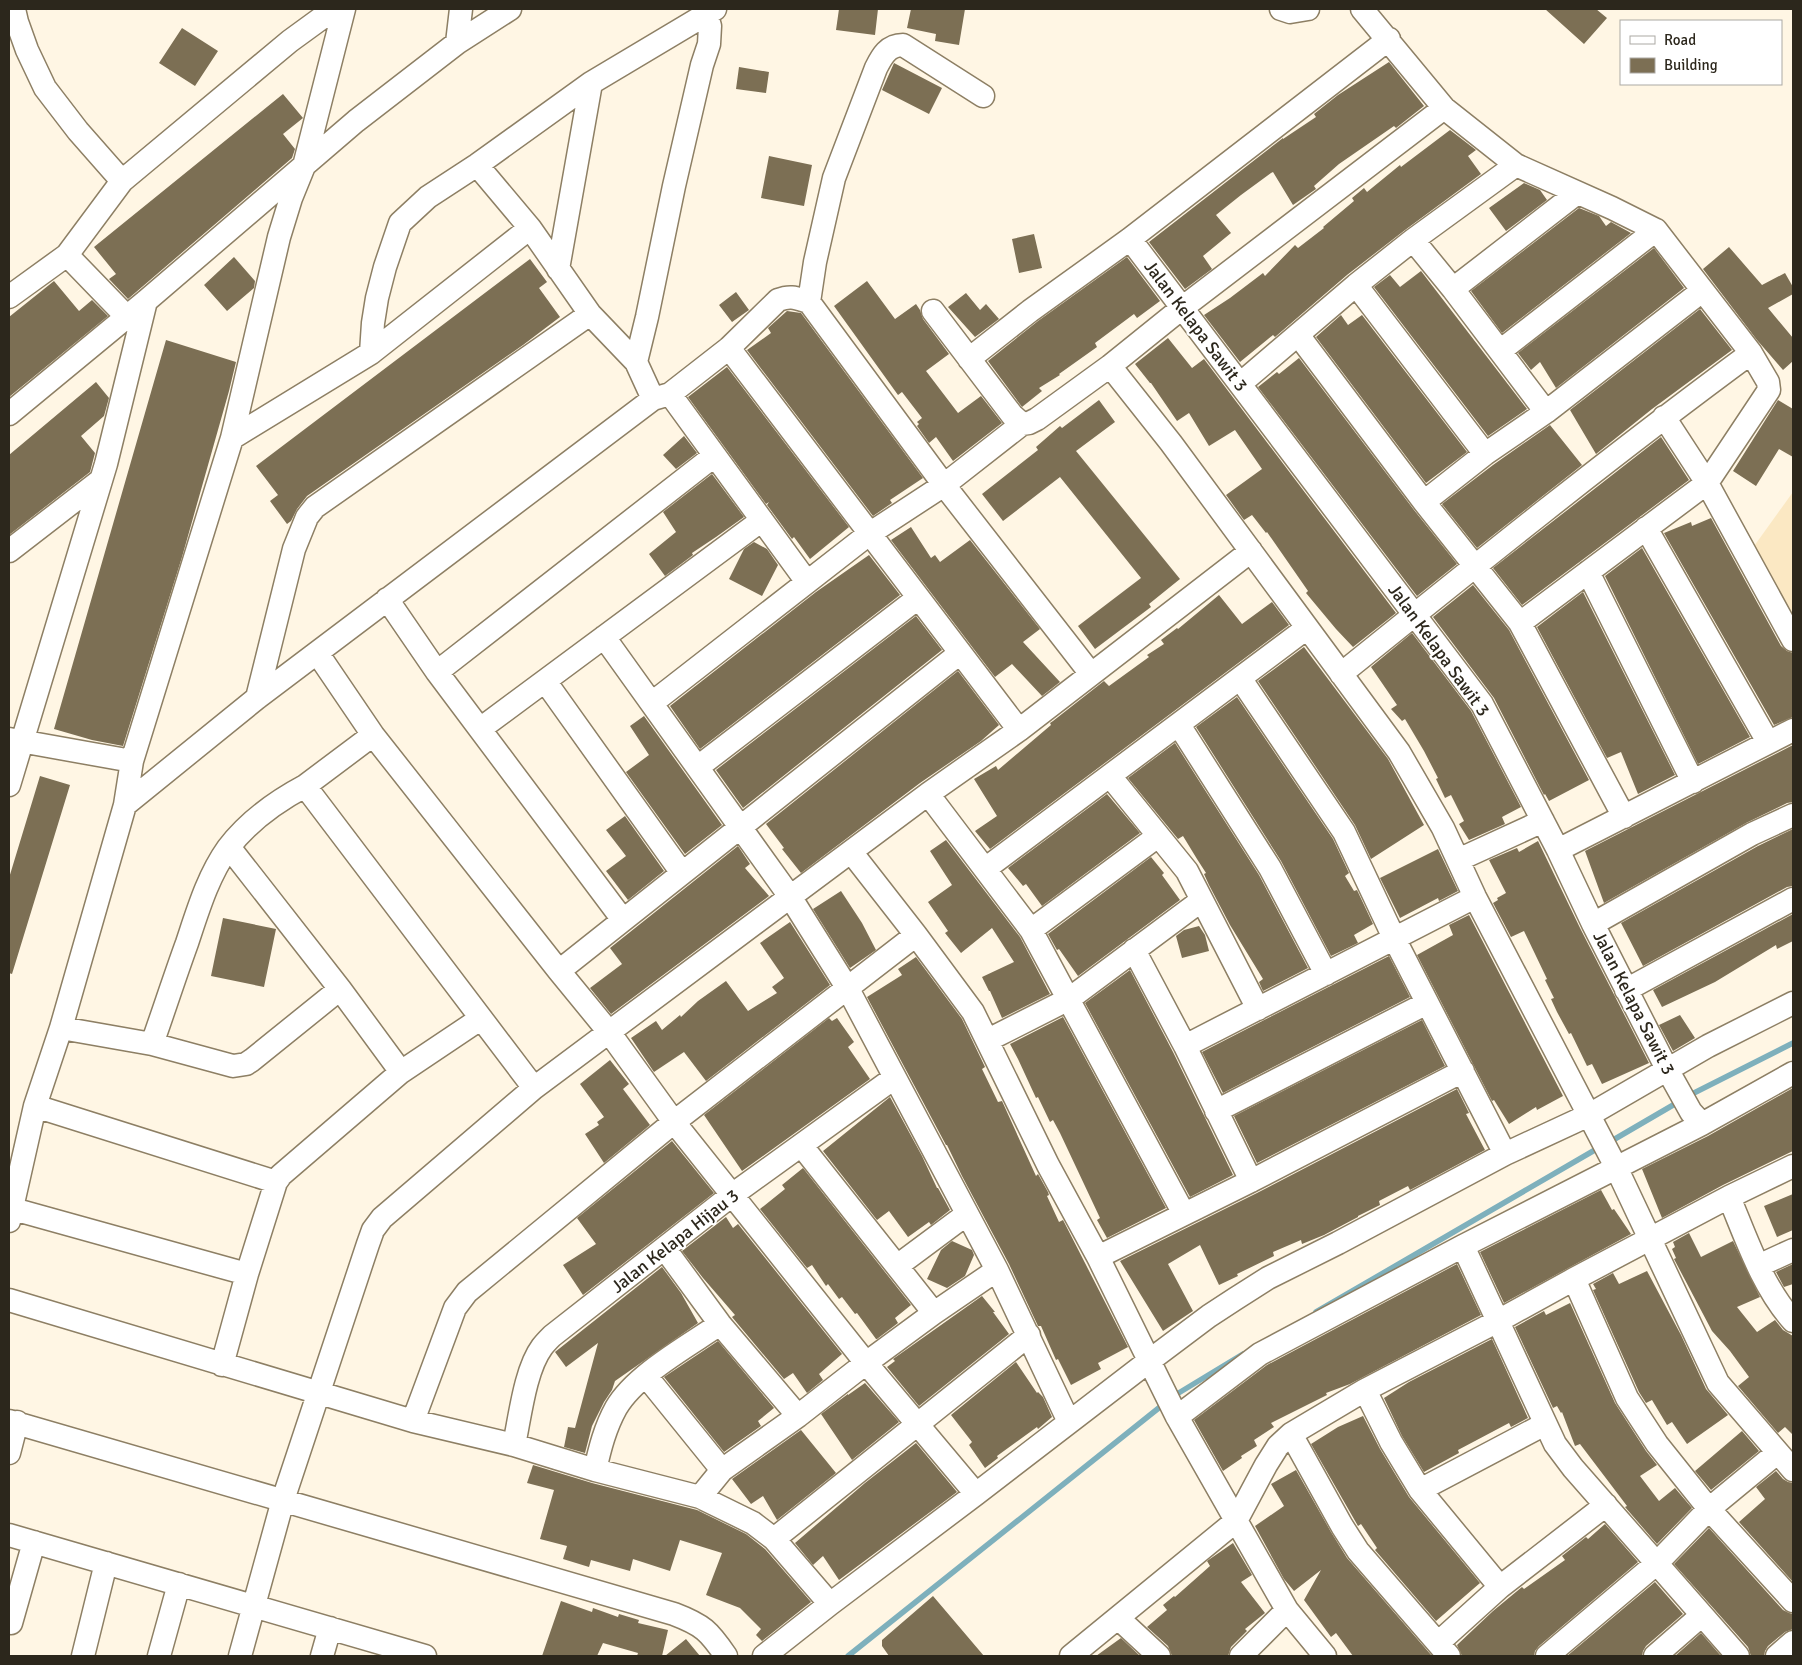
<svg xmlns="http://www.w3.org/2000/svg" width="1802" height="1665" viewBox="0 0 1802 1665" font-family="Signika,sans-serif">
<rect width="100%" height="100%" fill="#fff6e4"/>
<path fill="#fbe8c3" d="M1793 492V613L1752 549Z"/>
<g fill="none" stroke-linecap="round" stroke-linejoin="round">
<path stroke="#7eb0bc" stroke-width="5.5" d="M1688 1096 1793 1043
M1608 1143 1680 1101
M1316 1312 1600 1147
M1172 1397 1243 1354
M848 1656 1165 1403"/>
</g>
<path fill="#7c6f54" d="M839 9H878L875 35 836 30Z
M911 9H965L959 45 935 41 936 34 907 28Z
M1545 9H1596L1607 18 1584 44Z
M182 28 218 51 195 86 159 63Z
M1389 62 1424 106 1396 128 1394 126 1339 164 1314 186 1316 189 1293 205 1273 172 1271 173 1241 195 1216 215 1231 233 1203 256 1212 269 1185 289 1149 242 1283 138V139L1316 117 1314 114 1338 95Z
M894 63 942 88 929 114 882 90Z
M739 67 769 72 766 93 736 89Z
M283 94 303 118 283 134 295 149 292 158 128 299 109 279 116 274 94 247Z
M1450 130 1476 150 1468 156 1481 174 1405 230 1347 275 1275 337 1273 335 1240 362 1204 315 1230 298 1263 273 1265 276 1295 245 1298 248 1324 228 1323 227 1354 201 1352 198 1364 188 1367 192 1400 165 1401 167Z
M769 156 812 165 804 206 761 198Z
M1524 183 1540 190 1547 200 1506 231 1489 208Z
M1579 208 1599 216 1606 226 1611 222 1631 233 1502 333 1471 291Z
M1034 234 1042 268 1019 273 1012 239Z
M1729 247 1762 285 1785 273 1793 287V294L1768 308 1793 338V361L1783 370 1757 340 1703 269Z
M1654 248 1684 288 1556 388 1540 362 1531 370 1518 353Z
M234 257 255 281 254 288 227 311 204 285Z
M1127 257 1160 301 1137 318 1134 314 1095 343 1097 347 1059 374 1060 375 1039 388 1042 391 1022 407 988 361 1038 321Z
M530 259 547 282 539 288 560 317 523 345 307 496 297 509 291 521 287 524 270 501 278 495 256 466Z
M1421 271 1527 409 1488 436 1374 287 1390 275 1400 287Z
M54 281 79 311 92 300 108 316 9 397V317Z
M867 281 895 319 916 304 920 310 923 319 949 354 926 371 958 413 981 396 1002 423 953 461 936 437 929 443 917 426 919 424 917 422 922 418 902 392 898 395 834 306Z
M736 292 749 310 732 322 719 305Z
M966 293 980 310 986 304 999 319 975 337 948 307Z
M1700 309 1732 350 1652 409 1596 454 1570 410Z
M787 311 801 313 923 478 890 500 892 503 873 516 747 350 771 333 768 328Z
M1341 315 1348 325 1362 315 1467 452 1426 483 1316 337Z
M1168 338 1192 368 1204 359 1396 613 1353 647 1336 629 1306 593 1308 591 1267 532 1266 533 1252 515 1244 520 1226 495 1262 469 1235 430 1209 446 1189 413 1177 421 1151 383H1150L1135 364Z
M166 340 236 362 229 391 182 557 123 746 92 740 54 729Z
M1299 358 1414 510 1457 564 1417 596 1258 387 1277 372 1279 374Z
M727 367 849 527 810 559 794 537 792 539 767 505 769 502 766 504 688 397Z
M96 382 109 398 104 416 81 436 95 453 90 472 9 535V455Z
M1099 400 1115 422 1076 451 1180 579 1149 604 1151 607 1095 649 1078 626 1141 578 1060 477 1003 521 982 494 1038 450 1036 447 1060 426 1062 428Z
M1778 400 1793 409V457L1779 449 1756 486 1733 471Z
M1550 425 1582 465 1477 548 1442 504 1493 465Z
M684 436 697 453 676 469 663 455Z
M1661 437 1689 480 1522 605 1493 568Z
M712 474 744 517 716 537 692 553 693 555 665 576 649 554 676 532 663 512Z
M1711 518 1781 646 1787 651 1793 653V717L1774 725 1664 533 1691 522 1692 526Z
M911 527 931 558 935 555 940 562 970 540 1040 629 1023 642 1060 682 1042 696 1012 664 995 677 891 540Z
M754 542 767 549 778 565 762 596 729 579 744 549Z
M1642 548 1750 737 1698 764 1605 576Z
M869 555 900 595 700 749 670 706 816 592Z
M1473 585 1509 630 1589 780 1549 801 1545 794 1544 795 1494 698 1433 617Z
M1583 592 1675 775 1638 794 1621 752 1607 758 1537 627Z
M1219 595 1242 624 1272 602 1289 625 990 849 975 831 997 816 974 779 996 766 998 770 1051 725 1050 723 1053 721 1104 681 1109 686 1149 657 1147 655 1164 644 1161 640 1177 628 1178 629Z
M916 616 942 650 743 808 716 770Z
M1412 633 1471 711 1521 807 1502 817 1505 824 1469 840 1459 824 1464 821 1451 795 1445 798 1436 779 1438 778 1424 751 1405 719 1402 721 1391 709 1397 705 1371 667Z
M1304 647 1388 759 1424 825 1371 859 1355 825 1258 681Z
M958 671 999 725 981 741 920 783 801 873 782 849 784 848 766 824Z
M1237 697 1333 839 1349 873 1345 876 1354 891 1357 890 1373 924 1354 935 1358 943 1331 956 1281 861 1196 727Z
M644 716 722 825 685 854 626 772 649 755 630 726Z
M1175 743 1259 875 1308 968 1263 991 1259 982 1263 979 1230 925 1209 885 1204 874 1206 873 1197 859 1183 836 1178 839 1128 778Z
M1793 745V802L1787 803 1746 823 1604 903 1585 851Z
M40 776 70 785 12 974 9 973V878Z
M1107 794 1140 833 1042 906 1026 884 1023 886 1008 868Z
M625 816 664 871 628 900 606 871 626 856 606 830Z
M1793 829V886L1787 887 1643 966 1621 923 1758 846Z
M946 840 1020 937 1050 994 1002 1018 990 991H989L982 977 1014 962 992 928 961 953 945 933 948 931 928 902 952 885 930 851Z
M1538 841 1581 930 1649 1063 1602 1084 1592 1064 1587 1066 1571 1033 1569 1034 1557 1012 1551 999 1554 998 1545 980 1547 979 1524 931 1511 937 1493 903 1498 900 1497 898 1506 893 1489 860 1517 848 1519 852Z
M738 846 750 864 745 868 769 896 611 1014 590 988 622 964 610 948Z
M1438 849 1458 891 1439 901 1438 898 1400 918 1380 878Z
M1151 857 1164 873 1162 875 1180 900 1078 976 1059 949 1057 950 1048 934Z
M841 891 862 923 876 950 850 968 813 909Z
M1793 914V941L1777 949 1776 945 1715 982 1662 1007 1653 990Z
M1469 915 1563 1096 1537 1110 1536 1107 1509 1124 1494 1100 1492 1101 1417 955 1453 935 1449 925Z
M223 918 276 929 264 987 211 976Z
M790 922 830 985 706 1081 684 1052 654 1072 631 1038 656 1021 662 1030 680 1015 681 1017 698 1001 726 981 748 1011 777 993 772 987 784 978 760 943Z
M1199 926 1205 935 1209 951 1182 958 1176 936 1184 930Z
M1389 956 1410 997 1223 1093 1202 1052Z
M916 957 962 1019 985 1067 982 1069 998 1102 1002 1101 1036 1176 1038 1174 1048 1192 1049 1195 1047 1196 1059 1222 1063 1220 1128 1347 1098 1363 1101 1369 1071 1385 1058 1359 1056 1360 1041 1326H1038L1009 1264 962 1176 947 1145H946L867 997 902 975 898 969Z
M1130 970 1173 1052 1233 1175 1190 1197 1085 1003Z
M1680 1015 1695 1038 1673 1051 1659 1025Z
M1063 1017 1166 1208 1107 1238 1097 1220 1100 1218 1060 1133 1053 1120 1050 1122 1038 1097 1036 1098 1018 1059 1010 1044Z
M829 1018 832 1021 837 1018 854 1042 848 1047 870 1079 742 1171 704 1115Z
M1422 1020 1445 1066 1257 1163 1234 1116Z
M610 1060 629 1084 623 1089 650 1125 604 1163 585 1134 599 1125 597 1122 604 1117 580 1084Z
M1793 1088V1151L1723 1185 1662 1218 1642 1169 1708 1136Z
M1457 1089 1469 1113 1466 1114 1485 1150 1410 1190 1408 1186 1379 1201 1380 1205 1358 1216V1217L1324 1235 1302 1244 1301 1240 1273 1252 1274 1256 1237 1274 1238 1276 1219 1285 1200 1245 1168 1264 1193 1311 1163 1331 1120 1261 1257 1193Z
M890 1097 922 1156 937 1188H938L950 1210 931 1225 929 1222 908 1237 889 1211 877 1220 823 1151Z
M672 1141 714 1193 583 1295 563 1265 596 1244 577 1218Z
M803 1168 911 1305 895 1318 898 1323 877 1339H876L857 1313 855 1314 842 1297 839 1299 828 1284 826 1286 812 1265 807 1268 760 1209 785 1189 782 1185Z
M1601 1190 1612 1210 1614 1209 1631 1234 1504 1303 1480 1252Z
M1793 1194V1230L1777 1237 1764 1206Z
M726 1217 733 1228 738 1224 842 1354 819 1374 823 1380 807 1393 793 1373 784 1379 732 1317 735 1315 703 1278 682 1251Z
M1689 1233 1701 1257 1733 1241 1760 1297 1737 1307 1757 1332 1775 1320 1783 1330 1793 1336V1435L1785 1427 1778 1433 1738 1386 1749 1377 1730 1351 1712 1331 1674 1259 1676 1258 1672 1249 1675 1247 1673 1242Z
M952 1241 972 1250 974 1255 965 1276 947 1288 927 1279 941 1250Z
M1457 1264 1481 1315 1350 1384 1326 1393 1327 1395 1271 1423 1274 1427 1254 1440 1257 1446 1241 1456 1242 1458 1223 1471 1194 1420 1267 1365Z
M1793 1264V1284L1784 1287 1776 1272Z
M662 1267 681 1293 698 1323 615 1381 612 1390 604 1402 592 1426 585 1453 564 1447 568 1427 575 1428 598 1343 566 1367 555 1352Z
M1647 1271 1681 1335 1706 1389 1728 1415 1687 1444 1672 1422 1667 1425 1652 1400 1646 1403 1639 1392 1593 1290 1596 1289 1593 1284 1613 1273 1619 1284Z
M982 1296 995 1312H993L1009 1334 919 1406 887 1367 895 1361 893 1359Z
M1570 1303 1615 1403 1646 1451 1657 1465 1640 1476 1659 1501 1675 1488 1692 1508 1657 1544 1625 1507 1627 1506 1580 1444 1575 1446 1562 1412 1561 1413 1557 1406 1553 1408 1515 1327 1544 1311 1546 1315Z
M1492 1339 1528 1418 1511 1427 1509 1423 1458 1450 1459 1453 1424 1472 1402 1436 1384 1398 1409 1382Z
M718 1341 774 1408 758 1421 761 1426 724 1452 664 1377Z
M1016 1362 1037 1393 1038 1392 1043 1397 1052 1417 1038 1429 1037 1427 997 1456 998 1458 985 1468 969 1445 972 1442 951 1415Z
M865 1383 899 1422 852 1460 821 1414 848 1394V1395Z
M1363 1416 1380 1449 1409 1497 1480 1583 1436 1621 1375 1550 1377 1548 1361 1524 1358 1526 1311 1444 1338 1427Z
M801 1430 836 1473 777 1520 763 1496 751 1504 732 1479Z
M1742 1431 1759 1451 1711 1490 1695 1471Z
M916 1443 957 1492 839 1580 823 1556 813 1565 795 1543 865 1483Z
M533 1465 592 1483 697 1510 746 1534 765 1549 811 1602 762 1641 756 1635 761 1629 740 1608 706 1595 722 1553 680 1540 670 1571 633 1559 630 1571 591 1560 589 1567 563 1559 567 1546 540 1539 554 1490 527 1483Z
M1296 1470 1331 1532 1347 1558 1432 1656H1353L1336 1633 1331 1637 1304 1600 1321 1570 1294 1591 1284 1579 1255 1526 1284 1506 1271 1484Z
M1776 1471 1783 1479 1788 1482 1793 1483V1582L1739 1522 1765 1499 1756 1487Z
M1605 1524 1638 1562 1539 1646 1535 1651 1534 1656H1462L1457 1645 1493 1611 1522 1587 1524 1589 1565 1560 1562 1556 1586 1537 1588 1539Z
M1709 1528 1783 1610 1789 1613 1793 1614V1629L1785 1632 1768 1646 1765 1651 1764 1656H1751L1748 1647 1674 1564Z
M1233 1543 1252 1575 1241 1582 1265 1613 1245 1629 1247 1631 1231 1647 1228 1656H1172L1168 1646 1147 1627 1167 1610 1163 1605 1174 1596 1175 1597 1210 1566 1207 1561Z
M1655 1582 1683 1614 1646 1646 1643 1651 1642 1656H1567Z
M933 1596 984 1656H889L882 1646V1640Z
M561 1601 592 1612 593 1608 618 1617 619 1614 639 1620 638 1623 668 1630 662 1656H637L638 1653 603 1643 597 1656H542Z
M1701 1633 1721 1656H1675Z
M1121 1638 1140 1656H1096Z
M686 1639 700 1656H665Z"/>
<g fill="none" stroke-linecap="round" stroke-linejoin="round">
<defs>
<path id="street" d="M14 9 17 22 27 50 45 88 78 131 122 181
M1281 9 1290 12 1308 9
M1362 9 1444 108 1516 165 1612 208 1656 230 1751 353 1768 382 1769 390 1707 483 1520 623
M457 43 461 9
M477 165 530 228 590 314 636 362 653 399
M1130 239 1482 704 1558 850 1593 924 1667 1069 1691 1112 1702 1124
M1413 240 1453 289 1546 412
M67 255 126 316
M558 269 591 83
M1356 285 1485 454
M1453 289 1577 193
M9 297 67 255 122 181 290 41 334 9
M809 302 815 262 834 178 876 68C882 56 888 45 903 45L983 96
M933 311 1012 415 1022 424
M1299 336 1424 502 1520 623 1624 817
M729 348 1019 730
M1500 351 1656 230
M371 353 373 323 377 298 385 267 400 223 428 197 477 165 591 83 715 9
M969 359 1030 311 1130 239 1389 39
M636 362 647 317 674 186 702 65 709 44 710 26 705 9
M1110 366 1171 443 1399 752 1443 828 1475 897 1616 1167 1718 1383 1793 1470
M1240 384 1356 285 1413 240 1516 165
M670 394 807 582
M9 414 146 301 356 121 457 43 510 9
M1664 417 1707 483 1793 640
M232 438 371 353 530 228
M1424 502 1485 454 1546 412 1702 291
M1646 528 1768 742
M9 551 101 480
M1588 572 1693 782
M387 599 437 672 623 920
M604 637 791 898 848 989 997 1270 1069 1422
M318 654 373 735 559 971 609 1032 674 1122 866 1363 976 1494
M437 672 714 456
M1341 674C1476 565 1611 456 1751 353
M1240 678 1344 832 1394 938 1505 1154
M545 681 682 873
M257 698 294 549 307 517 315 507 590 314
M652 703 869 534 944 485 1022 424 1029 423 1037 419 1110 366 1182 308 1444 108
M1179 725 1270 868 1326 974
M480 729 762 520
M9 739 132 761
M698 767 918 598
M1110 776 1187 871 1258 1009
M9 785 106 464 146 301
M305 786 373 735
M928 794 1031 930 1184 1214
M125 805 257 698 653 399 670 394 729 348 778 300C791 295 796 298 809 302L944 485 1091 674
M229 847 340 989 401 1072
M1558 850 1793 730
M852 853 916 935 973 1012 1048 1165 1098 1257 1176 1415 1287 1610 1325 1656
M1458 860 1543 821
M985 869 1307 628
M1593 924 1752 834 1793 815
M1031 930 1158 836
M1134 950 1185 1046 1251 1181
M559 971 960 653
M1626 990 1793 899
M61 1028 152 1044 233 1066 246 1064 252 1060 340 989
M988 1040 1069 999 1202 900
M152 1044C164 1010 175 976 187 943 198 910 208 876 228 848 247 823 277 801 305 786L534 1088
M1185 1046 1475 897
M35 1106 276 1182
M1216 1111 1427 1003
M801 1145 934 1313
M1729 1197C1747 1240 1762 1286 1793 1321
M13 1209 247 1274
M9 1221 35 1106 61 1028 125 805 132 761 232 438 279 237 291 198 304 166 344 9
M1463 1246 1555 1444 1573 1468 1738 1656
M665 1249 720 1324 798 1416
M1098 1257 1251 1181 1463 1071
M897 1266 967 1214
M1758 1266 1793 1250
M1574 1279 1627 1398 1657 1444 1709 1509 1793 1601
M9 1300 413 1421 514 1445 595 1470 700 1497 753 1523 774 1539 830 1604
M222 1365 247 1274 276 1182 281 1175 401 1072 480 1019
M646 1376 722 1470
M1365 1390 1391 1442 1420 1490 1500 1587
M1177 1417 1260 1354 1463 1246 1702 1124 1793 1073
M9 1421 674 1614C703 1625 709 1631 726 1656
M413 1421 455 1308 467 1292 674 1122 916 935
M1291 1434 1342 1526 1358 1551 1449 1656
M514 1445C520 1417 525 1370 542 1347 545 1343 549 1339 552 1336L732 1195 894 1078
M9 1453 17 1422
M595 1470C600 1448 605 1428 616 1408 635 1375 688 1346 720 1324
M1420 1490 1545 1424
M700 1497 722 1470 798 1416 866 1363 934 1313 997 1270
M9 1535 425 1656
M774 1539 1029 1335
M1118 1618 1159 1656
M11 1623 34 1542
M1438 1643 1500 1587 1606 1505
M83 1656 106 1563
M159 1656 179 1584
M240 1656 283 1500 368 1244 373 1230 382 1218 534 1088 928 794 1019 730 1251 551
M322 1656 330 1628
M764 1656 830 1604 976 1494 1149 1361 1209 1316 1235 1299 1268 1278 1338 1243 1505 1154 1589 1115 1708 1046 1793 1003
M1071 1656 1236 1521 1266 1465 1278 1446 1291 1434 1365 1390 1498 1321 1574 1279 1729 1197 1793 1166
M1241 1656 1287 1610
M1547 1656 1657 1563 1709 1509 1777 1453
M1655 1656 1702 1615
M1777 1656 1793 1642"/>
</defs>
<use href="#street" stroke="#8d7f64" stroke-width="25"/>
<use href="#street" stroke="#fff" stroke-width="22"/>
</g>
<g text-anchor="middle" stroke-width="4.5" stroke-linejoin="round" paint-order="stroke">
<g font-size="18" fill="#2c271c" stroke="#fff">
<text transform="translate(1196 326) rotate(53)" y="6">Jalan Kelapa Sawit 3</text>
<text transform="translate(1439 650) rotate(54)" y="6">Jalan Kelapa Sawit 3</text>
<text transform="translate(1634 1003) rotate(63)" y="6">Jalan Kelapa Sawit 3</text>
<text transform="translate(675 1241) rotate(-38)" y="6">Jalan Kelapa Hijau 3</text>
</g>
</g>
<rect width="1802" height="1665" fill="none" stroke="#2c271c" stroke-width="20"/>
<rect x="1620" y="20" width="162" height="65" fill="#ffffff" stroke="#aba9a4"/>
<rect x="1630" y="36" width="25" height="8" fill="#ffffff" stroke="#aba9a4"/>
<text x="1664" y="45" font-size="15" fill="#2c271c">Road</text>
<rect x="1630" y="58" width="25" height="15" fill="#7c6f54" stroke="#aba9a4"/>
<text x="1664" y="70" font-size="15" fill="#2c271c">Building</text>
</svg>
